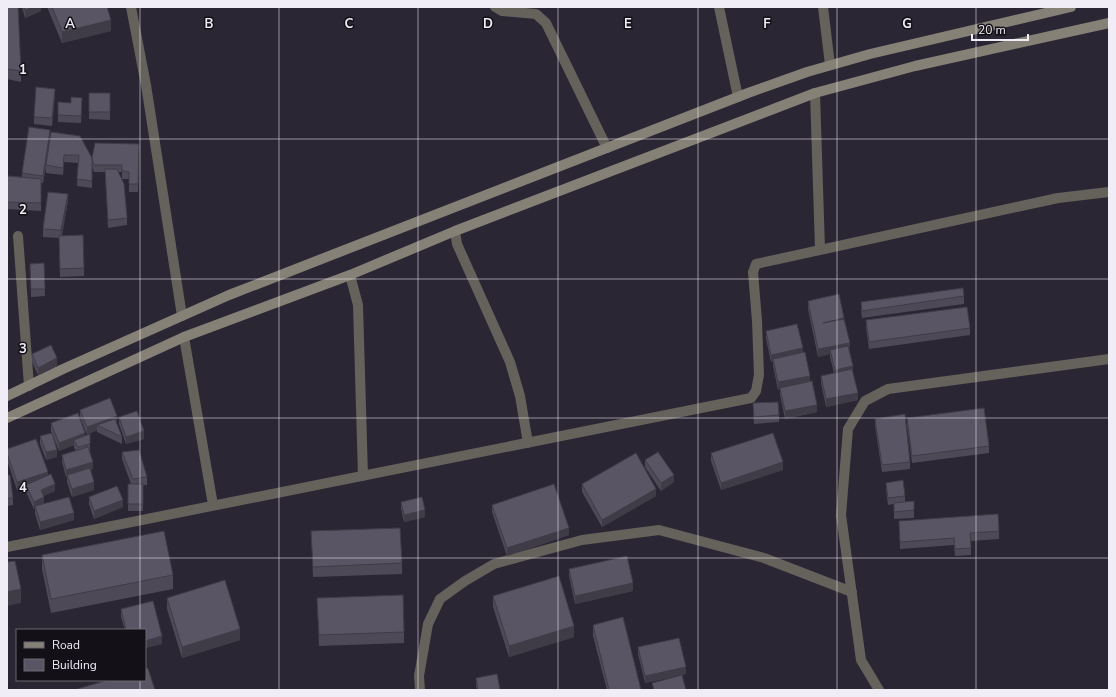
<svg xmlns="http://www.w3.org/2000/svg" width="1116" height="697" viewBox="0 0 1116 697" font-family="'Nunito Sans',sans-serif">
<rect width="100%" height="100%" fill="#2b2634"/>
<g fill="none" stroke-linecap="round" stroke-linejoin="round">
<path stroke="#65615b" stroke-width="10" d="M131 7 146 85 182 316
M495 7 502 11 536 14 546 23 607 148
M719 7 738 97
M823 7 830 65
M815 93 820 249
M455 231 457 244 510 362 520 396 528 443
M18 236 29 386
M350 275 358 305 363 476
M184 337 213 505
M7 547 751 398 756 391 759 375 757 321 753 272 756 264 1058 198 1109 192
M420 690 419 676 428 624 440 599 465 581 494 564 582 540 659 530 764 558 852 592
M879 690 861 660 841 515 848 429 865 401 888 389 1109 359"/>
<path stroke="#868176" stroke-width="10" d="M7 396 63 369 229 295 748 93 807 72 870 54 1071 7
M7 418 184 337 350 275 455 231 815 93 915 66 1109 23"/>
</g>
<path fill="#4d4957" d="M7 7 21 71V82L7 79Z
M22 7H41V11L25 18Z
M47 7H107L111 31 62 43Z
M89 93H110V120L89 119Z
M55 96 52 126 34 124V117Z
M58 102 82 105 81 123 58 122Z
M50 136 92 158 139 144 138 192H129V179H122V172H119L127 218V225L108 228 105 172H94L92 166V188L77 186 78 163 64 162 63 175 46 173V167L43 183H41V211L7 209V176L22 177V173Z
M68 201 62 236 84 268V276L60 277 59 238 43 237V229Z
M44 263 45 296 31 297 30 264Z
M964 296V304L862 318 861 310V302Z
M808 301 850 350H849L858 400 826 407 821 383V376L834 373 830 357V354L818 357 808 309Z
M866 320 970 328V335L869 349 866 328Z
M766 331 803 352 817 412 785 419 780 395V389L778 390 773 366V362H771L766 339Z
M32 354 57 366 38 375 32 362Z
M753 403 779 415V422L754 424 753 411Z
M80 410 117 423 122 437V444L97 432V430L87 435 80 417Z
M119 417 144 439 126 444 119 424Z
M907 418 989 446V453L912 463 907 425Z
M875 419 910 462V469L882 472 875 426Z
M51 423 85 436 90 434V452L93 469 90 470 94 490 72 497 67 482V477H66L62 462V455L76 450 74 448V445L59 451 51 431Z
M40 436 57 457 46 460 40 444Z
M7 449 48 475 55 491 43 496 44 504 74 520 40 530 35 514V509H34L26 492V487L17 490 7 460Z
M122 452 147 477V485H143V511H128V484H131L122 459Z
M711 453 783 470 721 490 711 461Z
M645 460 674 482 661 491 645 467Z
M7 475 13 498V505L7 506Z
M886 483 905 496V502L914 510V518L894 519V504L888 505 886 490Z
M582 484 656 496 602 527 582 492Z
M89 497 123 507 94 519 89 504Z
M401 502 425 517 404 522 401 509Z
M492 505 569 535 507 556 492 512Z
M899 521 999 531V539L971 541V555L955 556 954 545 900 549Z
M311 531 402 563V574L313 577Z
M42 555 173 575V589L51 613 42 569Z
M569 569 633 591 575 604 569 576Z
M493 596 574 637 509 657 493 607Z
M167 598 240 640 182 658 167 609Z
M317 598 404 632V643L319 646Z
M121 609 162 644 145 648V630H125L121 617Z
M593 625 641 690H607L593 636Z
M638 647 686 674 645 683 638 654Z
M476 678 500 690H477L476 686Z"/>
<path fill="#3f3c47" d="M34 7H41V11L25 18V10Z
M111 20V31L62 43V32Z
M55 89V96L52 126V118Z
M50 130V137L43 183V176Z
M64 155V162L63 175V168Z
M68 194V201L61 238V230Z
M8 226V237L7 242V231Z
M850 343V350L831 354 830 350V354L818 357V349Z
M803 348V356L773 359V362H771V355Z
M57 358V366L38 375V368Z
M853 366V374L835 378V370Z
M810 376V383L780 388V389L778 390V382Z
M858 393V400L826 407V399Z
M817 405V412L785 419V411Z
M117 416V423L97 425V430L87 435V427Z
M144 431V439L126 444V437Z
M85 433V441L74 440V445L59 451V443Z
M57 450V457L46 460V452Z
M93 462V469L68 477 67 475V477H66V470Z
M783 462V470L721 490V483Z
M48 472V479L26 485V487L17 490V482Z
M674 475V482L661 491V483Z
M94 482V490L72 497V489Z
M55 484V491L41 497V490Z
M656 489V496L602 527V520Z
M44 497V505L35 506V509H34V502Z
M123 500V507L94 519V511Z
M425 510V517L404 522V515Z
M74 513V520L40 530V522Z
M569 528V535L507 556V548Z
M633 583V591L575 604V596Z
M21 589V603L7 606V592Z
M574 626V637L509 657V646Z
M240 629V640L182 658V647Z
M162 636V644L145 648V641Z
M686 667V674L645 683V676Z"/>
<path fill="#5a5565" stroke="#3f3c47" d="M7 7H18L21 71 7 69Z
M24 7H34L25 10Z
M52 7H107L111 20 62 32Z
M36 87 55 89 52 118 34 117Z
M89 93H110V112H89Z
M71 97 82 98 81 116 58 115V102L71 103Z
M29 127 50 130 43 176 22 173Z
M51 132 80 136 92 158 95 143 139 144 138 184H129V172L122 171V165H94L92 158V181L77 179 79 155H64L63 168 46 165Z
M105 169H117L124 184 127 218 108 220Z
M7 176 41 179V203L7 202Z
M48 192 68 194 61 230 43 229Z
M83 235 84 268 60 269 59 236Z
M44 263 45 289H31L30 264Z
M963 288 964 296 862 311 861 302Z
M839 294 844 318 823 323 844 319 850 343 818 349 808 301Z
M967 307 970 328 869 342 866 320Z
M797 324 803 348 771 355 766 331Z
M51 345 57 358 38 368 32 354Z
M848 346 853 366 835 370 830 350Z
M805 352 810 376 778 382 773 359Z
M852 369 858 393 826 399 821 376Z
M812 381 817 405 785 411 780 388Z
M110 398 117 416 87 427 80 410Z
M778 402 779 415 754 417 753 403Z
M984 408 989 446 912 456 907 418Z
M137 411 144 431 126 437 119 417Z
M78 413 85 433 59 443 51 423Z
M905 414 910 462 882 465 875 419Z
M115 419 122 437 97 425Z
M52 433 57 450 46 452 40 436Z
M773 433 783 462 721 483 711 453Z
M90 434V444L78 447 74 440Z
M36 439 48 472 17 482 7 453V449Z
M88 447 93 462 66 470 62 455Z
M139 450 147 477 133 479 122 452Z
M658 452 674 475 661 483 645 460Z
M636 453 656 489 602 520 582 484Z
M90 468 94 482 72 489 67 475Z
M51 474 55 484 41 490 44 497 34 502 26 485Z
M7 475H10L13 498H7Z
M903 480 905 496 888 498 886 483Z
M128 484H143V504H128Z
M554 484 569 528 507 548 492 505Z
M117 486 123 500 94 511 89 497Z
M69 497 74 513 40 522 35 506Z
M422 497 425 510 404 515 401 502Z
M914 501V510L894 512V503Z
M998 514 999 531 970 533 971 548 955 549 954 538 900 542 899 521Z
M400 528 402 563 313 567 311 531Z
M164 531 173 575 51 599 42 555Z
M627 556 633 583 575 596 569 569Z
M15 561 21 589 7 592V562Z
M559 576 574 626 509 646 493 596Z
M225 580 240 629 182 647 167 598Z
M403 595 404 632 319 635 317 598Z
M153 601 162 636 145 641V630H126L121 609Z
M623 617 641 690H609L593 625Z
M679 638 686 667 645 676 638 647Z
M148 668 155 690H74L108 680H145V669Z
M497 674 500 690H478L476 678Z
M682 675 686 690H654L652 683Z"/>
<path fill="none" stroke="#f0edf6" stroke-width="1" stroke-opacity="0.55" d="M140 7V630M279 7V690M418 7V690M558 7V690M698 7V690M837 7V690M976 7V690M7 139H1109M7 279H1109M7 418H1109M7 558H1109M140 680V690"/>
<g font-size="13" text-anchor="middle" font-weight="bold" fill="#f0edf6" stroke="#131117" stroke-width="3" stroke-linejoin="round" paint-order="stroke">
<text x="70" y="28">A</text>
<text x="209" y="28">B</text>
<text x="349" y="28">C</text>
<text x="488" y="28">D</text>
<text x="628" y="28">E</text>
<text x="767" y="28">F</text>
<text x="907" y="28">G</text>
<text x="23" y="74">1</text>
<text x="23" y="214">2</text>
<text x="23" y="353">3</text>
<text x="23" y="492">4</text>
</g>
<rect width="1116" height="697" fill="none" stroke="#f0edf6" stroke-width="16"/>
<rect x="16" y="629" width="130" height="52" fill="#131117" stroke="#6b6970"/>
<rect x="24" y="642" width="20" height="6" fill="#868176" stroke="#6b6970"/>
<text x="52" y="649" font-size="12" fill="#f0edf6">Road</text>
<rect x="24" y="659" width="20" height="12" fill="#5a5565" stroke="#6b6970"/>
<text x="52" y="669" font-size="12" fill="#f0edf6">Building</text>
<path d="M972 34v6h56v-6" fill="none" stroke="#f0edf6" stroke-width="2"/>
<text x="978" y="34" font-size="12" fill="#f0edf6" stroke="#131117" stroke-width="3" paint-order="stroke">20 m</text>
</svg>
